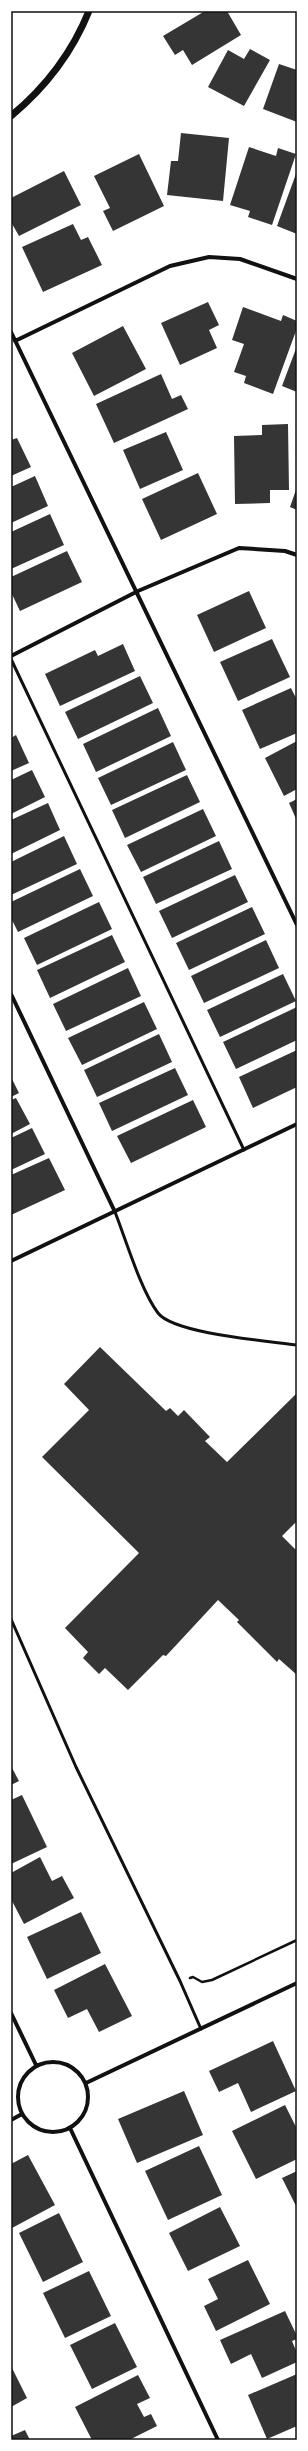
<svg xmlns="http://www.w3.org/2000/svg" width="308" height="2451" viewBox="0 0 308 2451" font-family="Ubuntu,sans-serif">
<rect width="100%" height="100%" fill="#fff"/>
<path fill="#353535" d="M205 11H227L241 35 192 65 183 50 175 55 163 36Z
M250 49 270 60 244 106 208 87 228 50 244 59Z
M279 64 297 70V122L263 109Z
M181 133 229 138 223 201 167 195 171 161H178Z
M249 147 276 156 278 148 296 154 272 225 248 217 250 211 230 205Z
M139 154 164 206 113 231 103 211 110 208 94 176Z
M64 171 81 205 19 236 11 222V198Z
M297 171V234L277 226Z
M73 224 81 240 88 237 102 265 43 292 22 247Z
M208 302 219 325 209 330 217 348 180 365 161 323Z
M243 307 281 321 283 315 297 321V328L273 394 244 383 246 376 234 372 244 344 232 340Z
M123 326 146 369 94 396 72 353Z
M297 346V392L282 386Z
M161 374 172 399 181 395 188 409 114 443 96 404Z
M288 424 289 490H270V503L235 504 234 436 262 435V425Z
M166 432 183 470 140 489 123 450Z
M17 438 31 467 11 476V440Z
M198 473 217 514 161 540 142 499Z
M35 476 48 506 11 523V487Z
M297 487V510L290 507Z
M50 514 64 545 11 569V532Z
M67 551 82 582 20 611 11 592V577Z
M249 591 266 628 214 652 197 615Z
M272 639 290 677 238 701 220 662Z
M123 644 135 671 60 706 45 674 95 650 98 656Z
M140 676 153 703 78 739 65 712Z
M291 688 297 700V733L260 749 242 710Z
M158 708 171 736 96 772 83 744Z
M16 735 29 763 11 771V738Z
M297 741V789L284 796 265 758Z
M173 742 186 770 111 805 98 778Z
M32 770 45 797 11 814V780Z
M187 775 200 802 125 838 112 810Z
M297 799V821L289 803Z
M48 803 60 830 11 854V820Z
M203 809 216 836 141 872 127 845Z
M64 836 77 864 11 895V862Z
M219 841 232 869 156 904 143 877Z
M80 869 93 896 18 932 11 918V902Z
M235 875 248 902 172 938 159 911Z
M99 902 112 929 37 965 24 938Z
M252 907 265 934 189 970 176 943Z
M112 935 125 962 50 998 37 970Z
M266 940 279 968 204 1003 191 976Z
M128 968 141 996 66 1031 53 1004Z
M283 974 296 1001 220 1037 207 1010Z
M144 1002 157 1029 82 1065 68 1038Z
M297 1007V1040L236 1069 223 1042Z
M159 1034 172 1062 97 1097 84 1070Z
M297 1050V1087L253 1108 239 1077Z
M175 1068 188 1095 112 1131 99 1103Z
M11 1077 19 1093 11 1097Z
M16 1098 30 1124 11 1134V1100Z
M193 1100 206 1127 131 1163 117 1136Z
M32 1128 45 1154 11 1170V1138Z
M49 1158 65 1190 11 1215V1175Z
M100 1347 166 1411 170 1408 178 1416 184 1410 210 1437 205 1441 227 1462 297 1393V1521L282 1536 297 1551V1675L279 1659 277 1662 237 1622 239 1620 218 1600 166 1656 163 1655 128 1690 105 1668 99 1674 83 1658 88 1652 65 1628 139 1553 42 1457 89 1410 64 1384Z
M11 1766 19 1781 11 1785Z
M22 1795 47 1847 11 1864V1800Z
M40 1857 52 1881 62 1876 74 1898 24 1924 11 1899V1873Z
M81 1912 101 1953 47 1979 27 1937Z
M105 1964 132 2016 99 2032 87 2009 68 2018 54 1990Z
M273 2041 296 2091 251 2112 238 2083 219 2092 209 2071Z
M184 2091 203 2135 137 2163 118 2119Z
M285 2105 297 2129V2159L256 2179 232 2131Z
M199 2146 222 2195 168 2220 145 2171Z
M28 2155 55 2205 12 2228 11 2164Z
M297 2171V2208L282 2178Z
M220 2207 240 2246 188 2271 169 2233Z
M59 2213 83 2262 43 2282 19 2233Z
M248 2260 270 2304 216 2331 204 2306 218 2299 208 2279Z
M89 2271 111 2316 65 2338 43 2293Z
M285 2311 297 2336V2339L292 2341 297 2353V2362L262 2378 251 2354 231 2364 220 2340Z
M115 2323 137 2367 92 2389 70 2345Z
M11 2366 27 2398 11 2407Z
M297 2374V2426L267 2439 248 2395Z
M138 2375 150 2398 137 2404 144 2417 151 2414 157 2426 129 2440H92L75 2407Z
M25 2430 30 2440H11V2436Z"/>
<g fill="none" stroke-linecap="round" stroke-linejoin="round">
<path stroke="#111" stroke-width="2.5" d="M190 1978 193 1977 202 1982 212 1980 297 1940"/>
<path stroke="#111" stroke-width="3" d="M11 659 244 1150
M115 1212C126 1240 141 1291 158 1313 174 1334 269 1341 297 1345
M11 1619 76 1767 180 1981 201 2029"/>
<path stroke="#111" stroke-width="4" d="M11 332 297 925
M15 341 170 266 209 257 240 259 297 279
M11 656 138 591 239 548 285 551 297 555
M11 994 115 1212
M11 1261 297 1124
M11 2013 36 2065
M18 2097a35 35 0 1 1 70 0a35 35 0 1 1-70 0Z
M86 2083 297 1983
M11 2120 22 2114
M70 2128 218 2440"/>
<path stroke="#111" stroke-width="7" d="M11 116C46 87 72 53 89 11"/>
</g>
<rect width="308" height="2451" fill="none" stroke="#ffffff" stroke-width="24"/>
<rect x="12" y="12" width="284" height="2427" fill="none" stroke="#111" stroke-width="1.5"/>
</svg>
